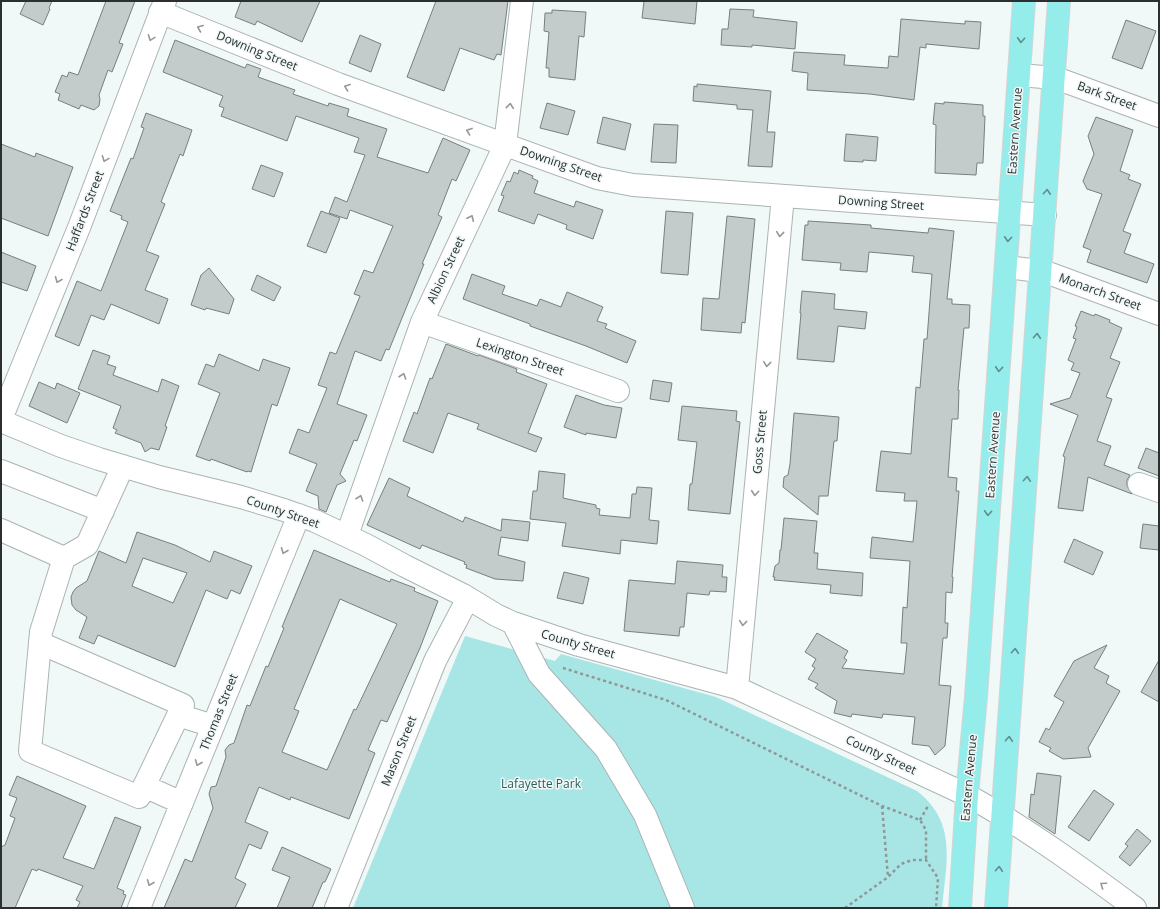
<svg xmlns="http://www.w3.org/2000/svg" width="1160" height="909" viewBox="0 0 1160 909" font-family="'Open Sans',sans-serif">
<rect width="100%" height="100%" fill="#f0f8f8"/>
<path fill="#a8e6e5" d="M465 636 555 661 561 654 716 697 917 791C958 823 946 863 942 908H353Z"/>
<path fill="#c3cbcb" stroke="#78807f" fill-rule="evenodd" d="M26 1H52L49 8 50 9 43 25 20 14Z
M106 1H135L119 43 123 44 112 72 108 70 99 95 100 99 99 106 94 110 81 105 79 109 58 100 60 94 55 92 62 75 67 77 69 72 78 75Z
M241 1H320L302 42 257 21 255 25 235 17Z
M436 1H508L501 55 497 54 494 60 460 48 444 91 407 77Z
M644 1H697L695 24 642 18Z
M730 9 754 10 753 17 797 22 795 49 752 45V47L721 45 722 29H728Z
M552 10 586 12 584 37 579 36 575 80 549 77V68H546L549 32 544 31 545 13H552Z
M901 19 965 24V21L981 22 979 49 926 44V48L920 47 914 100 870 94 807 90 808 73 792 71 794 52 845 55 844 65 888 68 889 56 898 57Z
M1126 20 1156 31 1142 69 1112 58Z
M360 35 381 44 371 72 349 63Z
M175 40 245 68 247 64 261 69 258 77 295 90 293 94 328 106 329 103 349 109 347 116 387 129 377 157 428 173 443 138 470 150 456 181 452 179 438 215 442 217 422 264H424L389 350 386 349 381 361 355 351 337 404 367 415 357 441 354 440 340 474 346 481 337 485 326 512 319 509 318 496 306 491 317 464 289 453 298 429 309 433 327 388 318 385 330 352 336 354 360 296 354 294 364 270 373 273 393 226 350 210 347 219 329 213 335 197 347 202 365 155 354 152 359 138 296 116 287 141 221 116 224 108 219 106 223 96 163 72Z
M697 84 771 91 767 132H775L772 167 748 166 753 110 737 109V105L693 101 694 86 697 87Z
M944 102 983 105V116H985L983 163H977L976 175 935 173 936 125 933 124 935 103 944 104Z
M547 103 575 111 568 135 540 128Z
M146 113 192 130 183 156 180 154 161 202 165 204 146 251 159 256 145 290 168 299 159 324 111 304 104 320 91 315 79 346 55 336 77 281 101 291 128 222 121 219 122 216 110 211 131 158 133 159 144 128 141 127Z
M603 117 631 124 625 150 597 143Z
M1096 117 1133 130 1120 171 1130 175 1128 179 1141 184 1123 231 1131 234 1124 253 1154 264 1147 283 1087 262 1091 250 1083 247 1102 194 1087 189 1083 181 1094 154 1088 136Z
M654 124 678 125 676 163 651 162Z
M846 134 878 137 876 161 863 160V162L844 161Z
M1 144 35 157 36 153 73 167 48 236 1 218Z
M261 165 283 173 274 197 252 189Z
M519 170 533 176 532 178 538 181 534 193 574 207 576 201 603 210 593 239 566 229 567 225 538 214 534 224 498 211 504 196 501 195 507 181 510 182 514 172 518 174Z
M321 211 340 218 326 253 307 246Z
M666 211 693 213 688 275 661 273Z
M727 216 755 219 745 323 742 322 741 333 701 330 703 298 719 299Z
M808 221 871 225V228L928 233 929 228 954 231 947 299H952V304L970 305 969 328H964L958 390H959L958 419H952L948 477 957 478 956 491H959L952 577H953L952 593 946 592 945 623H948L947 638H943L939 685 951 686 945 746 935 755 929 746 912 744 915 717 883 714 882 718 852 714 851 717 834 713 837 701 815 688 818 684 808 679 815 668 812 666 816 659 805 652 817 633 848 651 844 658 847 660 842 668 904 674 907 643H901L903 607 907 608 910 561 870 558 872 537 913 542 917 501H904L905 493 876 491 881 451 911 454 916 387 920 388 924 339H927L932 274 912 272 914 256 869 252 867 272 840 270 841 263 802 260 805 225H808Z
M1 252 36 266 27 291 1 282Z
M209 268 234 299 229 314 206 308 205 310 191 305 201 275Z
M472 274 505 286 502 294 537 306 540 299 561 307 567 292 603 307 597 321 607 324 605 328 636 341 627 363 586 346 530 326V324L463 299Z
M257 275 281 287 274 301 251 290Z
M802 291 835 294 834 309 867 312 865 329 838 326 834 362 797 359 801 313H800Z
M1081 311 1094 316 1095 314 1110 320 1109 322 1122 328 1110 358 1120 362 1106 397 1112 399 1097 441 1111 446 1104 465 1130 475 1127 480V486L1132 494 1088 477 1083 511 1058 508 1065 457 1063 456 1078 415 1050 404 1070 398 1080 373 1071 370 1074 363 1068 360 1076 339 1073 338 1077 327 1075 326Z
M446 344 478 356 479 355 517 369 516 372 547 384 528 433 542 438 536 452 477 429 479 424 448 413 433 453 403 441 414 412 417 414 430 378 432 379Z
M93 350 110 356 107 364 116 367 113 375 158 392 162 379 179 386 165 426 167 427 159 450 151 448 145 452 141 443 115 433 117 430 113 428 121 406 78 389Z
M219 354 259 371 263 359 290 368 277 406 272 404 251 472 248 471 247 472 211 459 210 461 196 456 220 393 198 384 206 364 214 367Z
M653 380 672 383 669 402 650 399Z
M39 382 55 389 57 383 80 393 67 423 29 406Z
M576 395 604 405 622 408 616 438 586 433V435L564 427Z
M682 406 737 411 736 421 740 422 730 514 688 510 690 484H692L697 442 678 440Z
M794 413 839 417 837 441H834L828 496H819L818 515 783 487 784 477 788 475 790 464Z
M1146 448 1159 453V476L1138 468Z
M539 471 565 474 563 498 596 505V508L600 509 599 515 630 518 632 494H636L637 487 652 488 649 520 659 521 657 544 621 540 620 554 562 546 566 523 530 519 533 491H537Z
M389 478 410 488 407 496 463 522 465 517 501 531 502 519 530 522 528 541 501 537 498 555 525 562 523 581 495 579 466 568 467 565 464 564 465 562 422 545 420 549 367 525Z
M784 518 817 521 814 553H818L817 569 863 573 862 596 830 593 831 585 774 580 775 577H773L775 566 779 563 780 550H781Z
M1143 524 1159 526V550L1140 548Z
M137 532 175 545 210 562 214 551 252 566 240 594 231 590 227 599 206 590 175 667 98 635 94 644 79 638 87 617 76 610 72 605 71 597 73 592 76 588 87 581 99 551 126 563ZM143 558 187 573 173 603 132 586Z
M1074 539 1103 552 1093 575 1064 562Z
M314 550 390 582 391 579 415 588 414 591 438 601 420 648 387 722 381 720 368 750 375 753 349 819 291 797 290 800 259 787 245 822 268 832 261 849 249 844 235 878 246 884 235 908H164L185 859 192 862 213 808 209 794 211 787 216 786 226 757 225 750 229 745 234 743 247 705 250 706 266 666 268 667 284 628 282 627ZM340 599 397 624 356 710 354 709 327 770 282 752 299 711 294 709Z
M677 561 723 565 722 577H727L726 592 710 591 709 595 687 593 684 627H680L679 636 624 631 629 580 675 584Z
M564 572 589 578 583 604 557 598Z
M1107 645 1094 668 1109 676 1106 683 1120 691 1088 748 1091 757 1063 759 1049 751 1051 748 1039 742 1046 728 1049 730 1064 702 1054 696 1074 661Z
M1159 660V702L1141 692Z
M1037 773 1061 776 1055 834 1029 817 1031 794 1034 795Z
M17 776 86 806 63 858 94 869 115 817 141 827 117 888 124 891 123 894 126 895 121 908H77L80 902 76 900 83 886 38 869 37 871 32 869 15 908H1V847L5 845 15 818 10 816 17 798 9 795Z
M1094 790 1114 804 1089 841 1068 827Z
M1137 829 1151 841 1130 866 1119 857 1128 846 1125 844Z
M282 847 331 869 325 882H323L312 908H277L290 877 272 870Z"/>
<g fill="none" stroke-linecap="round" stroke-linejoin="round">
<defs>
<path id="minor" d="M160 12 338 84 597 178 633 185 1045 215
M1019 75 1043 77 1064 81 1159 116
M1006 267 1031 270 1051 274 1159 314
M422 322 618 391
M1 419 80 225 165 1
M1 421 61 446 99 459 159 477 241 497 284 510 315 521 366 545 405 566 463 595 496 615 513 623 579 645 737 688 967 795C1026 828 1081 868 1135 908
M1 471 103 511
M1139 484 1159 491
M1 530 64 558
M347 535 422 322 505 145 522 1
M513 623 539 674 606 749 645 815 683 908
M40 643 183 705 139 797 30 751 41 632 64 558 87 545 123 466
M737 688 783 196
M178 715 213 726
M144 786 182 803
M139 908 299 515
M336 908 435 661 468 598"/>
<path id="major" d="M960 908 967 795 976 697 1024 1
M996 908 1059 1"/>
</defs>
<use href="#minor" stroke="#abb3b3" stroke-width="24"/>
<use href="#major" stroke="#d5d5d5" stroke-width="24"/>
<path stroke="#919696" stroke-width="2.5" stroke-dasharray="3 3" stroke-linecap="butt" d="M563 668 666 700 882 806 920 820 926 830V860
M882 806 888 877
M920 820 928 806
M845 908 888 877 901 864 912 860H926L938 878 936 908"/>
<use href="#minor" stroke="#fff" stroke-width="22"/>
<use href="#major" stroke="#94eceb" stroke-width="22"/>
</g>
<defs><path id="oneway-chevron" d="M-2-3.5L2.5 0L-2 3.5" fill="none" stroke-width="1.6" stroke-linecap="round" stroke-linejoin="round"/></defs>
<g stroke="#969797">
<use href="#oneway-chevron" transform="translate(200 28) rotate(-158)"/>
<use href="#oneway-chevron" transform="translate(151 38) rotate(111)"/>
<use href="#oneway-chevron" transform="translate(347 87) rotate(-160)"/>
<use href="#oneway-chevron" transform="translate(510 106) rotate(-84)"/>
<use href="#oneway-chevron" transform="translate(469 131) rotate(-160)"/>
<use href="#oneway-chevron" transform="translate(105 159) rotate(111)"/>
<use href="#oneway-chevron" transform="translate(471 218) rotate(-65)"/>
<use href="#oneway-chevron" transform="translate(780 234) rotate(96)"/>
<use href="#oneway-chevron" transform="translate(58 280) rotate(112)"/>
<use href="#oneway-chevron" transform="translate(767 364) rotate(96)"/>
<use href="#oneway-chevron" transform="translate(403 376) rotate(-71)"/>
<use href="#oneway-chevron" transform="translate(755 493) rotate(95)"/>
<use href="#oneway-chevron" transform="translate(360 498) rotate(-71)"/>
<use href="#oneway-chevron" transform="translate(284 551) rotate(112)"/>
<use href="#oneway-chevron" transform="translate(743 623) rotate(96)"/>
<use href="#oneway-chevron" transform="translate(198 763) rotate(112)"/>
<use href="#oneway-chevron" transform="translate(150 883) rotate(112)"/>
<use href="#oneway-chevron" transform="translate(1103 885) rotate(-145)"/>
</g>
<g stroke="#608e8d">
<use href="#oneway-chevron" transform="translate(1021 40) rotate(94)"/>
<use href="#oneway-chevron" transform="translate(1047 192) rotate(-86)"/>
<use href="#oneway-chevron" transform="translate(1008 239) rotate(94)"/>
<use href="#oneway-chevron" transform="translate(1037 336) rotate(-86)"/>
<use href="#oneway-chevron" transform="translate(999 369) rotate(94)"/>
<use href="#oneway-chevron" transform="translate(1027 479) rotate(-86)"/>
<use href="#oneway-chevron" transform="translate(988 513) rotate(94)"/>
<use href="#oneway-chevron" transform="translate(1015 651) rotate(-86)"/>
<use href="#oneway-chevron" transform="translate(1009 739) rotate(-86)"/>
<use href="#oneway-chevron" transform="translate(999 869) rotate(-86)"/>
</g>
<g text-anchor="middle" stroke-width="3" stroke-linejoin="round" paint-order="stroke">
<g font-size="12" fill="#2c2f2f" stroke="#f0f8f8">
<text transform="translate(257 51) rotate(22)" y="4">Downing Street</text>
<text transform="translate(1107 96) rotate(20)" y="4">Bark Street</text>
<text transform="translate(1015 131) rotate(-86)" y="4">Eastern Avenue</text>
<text transform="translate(561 164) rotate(19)" y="4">Downing Street</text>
<text transform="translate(881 203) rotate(4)" y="4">Downing Street</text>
<text transform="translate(85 211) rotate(-69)" y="4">Haffards Street</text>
<text transform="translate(446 270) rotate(-65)" y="4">Albion Street</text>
<text transform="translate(1100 292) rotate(20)" y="4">Monarch Street</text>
<text transform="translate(520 357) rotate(19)" y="4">Lexington Street</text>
<text transform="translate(760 442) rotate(-85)" y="4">Goss Street</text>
<text transform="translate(993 455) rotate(-86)" y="4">Eastern Avenue</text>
<text transform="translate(283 512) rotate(19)" y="4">County Street</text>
<text transform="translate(578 644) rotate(16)" y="4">County Street</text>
<text transform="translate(219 712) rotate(-68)" y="4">Thomas Street</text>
<text transform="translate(399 751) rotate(-68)" y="4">Mason Street</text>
<text transform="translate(881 755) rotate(25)" y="4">County Street</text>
<text transform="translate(969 778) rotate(-85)" y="4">Eastern Avenue</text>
</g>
<g font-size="12" fill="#2c5d5c" stroke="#f0f8f8">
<text x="541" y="788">Lafayette Park</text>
</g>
</g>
<rect width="1160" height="909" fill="none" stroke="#2c2f2f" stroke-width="4"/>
</svg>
